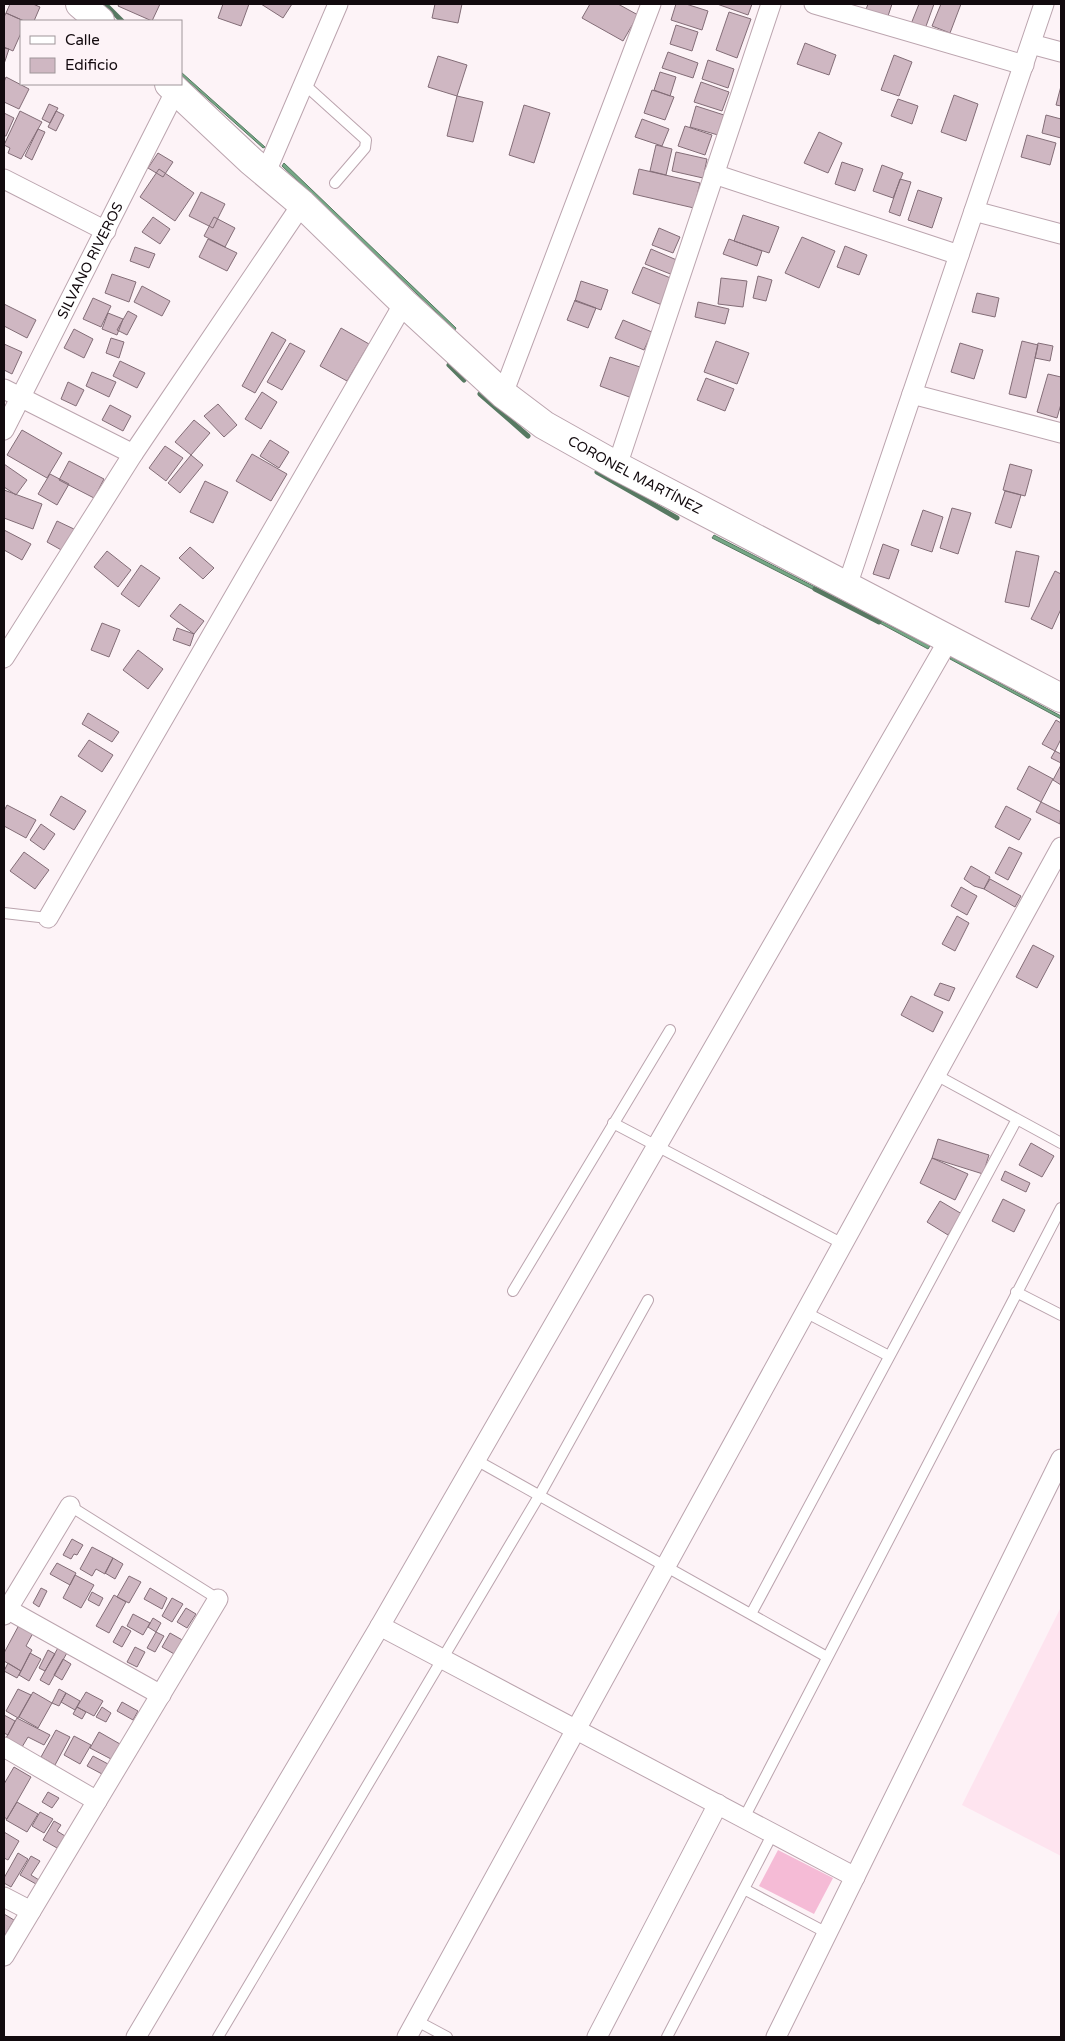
<svg xmlns="http://www.w3.org/2000/svg" width="1065" height="2041" viewBox="0 0 1065 2041" font-family="'Varela Round',sans-serif">
<rect width="100%" height="100%" fill="#fdf3f7"/>
<path fill="#fee4ef" d="M1061 1607V1856L962 1805Z"/>
<path fill="#f5bbd6" d="M778 1850 833 1878 814 1914 759 1886Z"/>
<path fill="#75a886" stroke="#577962" d="M181 72 265 147 263 148 181 75Z
M284 163 456 328 455 330 282 166Z
M714 535 821 590 820 593 712 538Z
M875 618 930 646 928 649 874 620Z
M951 657 1061 716V719L950 659Z"/>
<g fill="none" stroke-linecap="round" stroke-linejoin="round">
<path stroke="#577962" stroke-width="5" d="M105 4 122 21
M449 365 464 380
M480 394 528 436
M597 472 677 518
M815 589 879 622"/>
</g>
<path fill="#cfb7c2" stroke="#836d77" d="M10 4H33L40 7 34 21H24L6 13Z
M119 4H160L152 21 118 6Z
M223 4H249L241 26 218 18Z
M261 4H292L283 18Z
M435 4H462L458 23 432 18Z
M590 4H618L638 15 623 41 582 18Z
M676 4H686L708 11 702 30 671 20Z
M717 4H752L748 15Z
M868 4H892L886 22 864 15Z
M919 4H934L925 29 911 24Z
M941 4H961L950 33 932 26Z
M729 12 751 19 737 58 716 50Z
M6 13 24 21H21V33L13 51 4 47V17Z
M676 25 698 32 692 51 670 44Z
M805 43 836 55 829 75 797 64Z
M4 48 9 49 4 64Z
M668 52 698 63 693 78 662 68Z
M894 55 912 62 899 96 881 90Z
M438 56 467 65 457 96 428 87Z
M708 60 734 69 728 88 702 79Z
M660 72 676 77 670 96 654 90Z
M6 77 29 89 19 109 4 102V82Z
M701 82 729 92 722 111 694 102Z
M1061 86V106L1056 105Z
M652 90 674 97 665 120 644 113Z
M954 95 978 104 966 141 941 132Z
M457 96 483 102 473 142 447 136Z
M898 99 918 106 912 124 891 116Z
M49 104 58 108 50 123 42 119Z
M524 105 550 113 534 163 509 155Z
M696 106 724 115 718 135 690 127Z
M20 111 42 122 21 159 8 153 10 148 4 145Z
M56 111 64 115 56 131 48 127Z
M4 113 14 118 6 136H4Z
M1046 115 1061 119V138L1042 133Z
M642 119 669 129 662 146 635 137Z
M685 126 712 135 705 155 678 146Z
M38 129 45 132 32 160 25 156Z
M819 132 842 143 828 173 804 163Z
M1027 135 1056 143 1050 165 1021 157Z
M656 145 672 149 666 175 650 171Z
M676 152 707 159 703 178 672 171Z
M158 153 173 162 163 177 148 168Z
M842 162 863 169 855 191 835 184Z
M882 165 903 173 893 198 873 191Z
M159 169 194 193 175 221 140 197Z
M639 169 700 183 694 208 633 194Z
M900 179 911 182 900 216 889 212Z
M918 190 942 198 932 228 908 220Z
M201 192 225 204 213 228 189 216Z
M743 215 779 227 769 253 734 241Z
M153 217 170 229 160 244 142 232Z
M214 217 235 228 225 247 204 236Z
M659 228 680 237 673 253 652 245Z
M802 237 835 251 819 288 785 273Z
M208 239 237 253 227 271 199 257Z
M729 239 762 251 757 266 723 254Z
M845 246 867 255 859 275 837 267Z
M135 247 155 254 149 268 130 261Z
M651 249 679 261 673 275 645 264Z
M643 267 673 279 662 305 632 293Z
M112 274 136 282 129 302 105 293Z
M758 276 772 280 766 301 753 298Z
M721 278 747 281 743 307 718 304Z
M581 281 608 290 601 310 575 301Z
M142 286 170 301 162 316 134 302Z
M977 293 999 298 995 317 972 312Z
M93 298 111 306 101 327 83 319Z
M575 300 596 308 588 328 567 320Z
M698 302 729 309 725 324 695 317Z
M4 304 36 320 27 338 4 326Z
M128 311 137 316 127 335 117 330Z
M108 313 123 319 117 335 102 329Z
M623 320 652 332 644 350 615 338Z
M341 328 369 344 347 381 320 366Z
M74 329 93 339 84 358 64 348Z
M272 332 286 340 255 393 242 386Z
M111 338 124 342 119 358 106 353Z
M716 341 749 353 737 384 704 372Z
M1022 341 1038 345 1026 398 1009 394Z
M290 343 305 351 282 390 267 382Z
M960 343 983 350 974 379 951 372Z
M1038 343 1053 346 1050 361 1035 358Z
M4 344 22 352 12 374 4 370Z
M610 357 643 368 632 398 600 386Z
M120 361 145 373 137 388 113 376Z
M92 372 116 382 109 397 86 386Z
M1048 374 1061 377V404L1057 418 1037 412Z
M706 378 734 389 725 411 697 400Z
M68 382 84 390 76 406 61 399Z
M262 392 277 402 261 429 245 419Z
M218 404 237 425 224 437 204 416Z
M110 405 131 416 123 431 102 420Z
M194 420 210 433 191 455 175 442Z
M22 430 62 453 47 478 7 455Z
M270 440 289 452 279 468 260 456Z
M165 446 183 458 166 481 149 468Z
M252 454 287 474 271 501 236 481Z
M191 455 203 465 180 493 168 483Z
M69 461 104 479 94 498 59 480Z
M4 464 27 480 16 495 4 487Z
M1010 464 1032 470 1025 496 1003 490Z
M50 474 69 484 57 505 38 494Z
M205 481 228 492 213 523 190 512Z
M4 490 42 504 33 529 4 518Z
M1005 491 1021 495 1011 528 995 523Z
M952 508 971 513 958 554 940 548Z
M923 510 943 517 932 552 911 545Z
M57 521 76 530 65 552 47 542Z
M4 530 31 544 22 560 4 550Z
M883 544 899 550 889 579 873 574Z
M190 547 214 568 203 579 179 558Z
M107 551 131 570 118 587 94 567Z
M1016 551 1039 556 1029 607 1005 602Z
M141 565 160 578 139 607 121 594Z
M1055 571 1061 574V609L1052 629 1031 619Z
M180 604 204 621 194 634 170 616Z
M102 623 120 630 109 657 91 650Z
M177 628 194 634 190 646 173 640Z
M138 650 163 669 148 689 123 670Z
M88 713 119 732 112 742 82 724Z
M1056 720 1061 723V739L1055 751 1042 744Z
M89 740 113 755 102 772 78 756Z
M1055 751 1061 754V763L1051 758Z
M1061 765V785L1053 780Z
M1029 766 1053 779 1041 802 1017 789Z
M61 796 86 811 74 830 50 815Z
M1041 802 1061 812 1060 824 1036 812Z
M7 805 36 820 26 838 4 826V811Z
M1006 806 1031 819 1019 840 995 827Z
M41 824 55 834 44 850 30 840Z
M1009 847 1022 853 1008 880 995 873Z
M24 852 49 870 35 889 10 871Z
M971 866 990 877 984 889 974 886 964 879Z
M990 879 1021 896 1015 907 984 889Z
M961 887 977 896 967 915 951 906Z
M957 916 969 923 955 951 942 944Z
M1033 945 1054 956 1037 988 1016 977Z
M940 983 955 988 949 1001 934 995Z
M911 996 943 1012 933 1032 901 1015Z
M938 1139 989 1155 983 1174 932 1158Z
M1031 1143 1054 1156 1042 1177 1019 1165Z
M932 1158 968 1174 955 1200 920 1183Z
M1005 1171 1030 1183 1026 1192 1001 1180Z
M1003 1199 1025 1210 1014 1232 992 1221Z
M940 1201 962 1214 948 1235 927 1222Z
M72 1539 83 1545 77 1555 74 1554 71 1559 63 1555Z
M92 1547 113 1558 105 1574 96 1569 92 1576 80 1569Z
M113 1558 123 1564 115 1579 105 1573Z
M57 1563 76 1573 70 1585 50 1574Z
M75 1575 94 1585 81 1608 63 1598Z
M129 1576 141 1582 129 1603 117 1597Z
M41 1588 47 1591 39 1607 33 1603Z
M150 1588 167 1598 162 1609 144 1599Z
M92 1592 103 1598 99 1606 88 1600Z
M114 1595 126 1602 109 1633 96 1626Z
M172 1598 183 1604 172 1622 162 1616Z
M186 1608 196 1614 187 1628 177 1622Z
M133 1614 150 1623 143 1635 127 1626Z
M153 1618 161 1623 156 1632 148 1627Z
M19 1625 33 1633 26 1646 32 1650 21 1671 4 1661V1653Z
M122 1626 131 1631 122 1647 113 1642Z
M156 1632 164 1636 155 1652 147 1648Z
M170 1633 184 1641 176 1655 162 1647Z
M59 1646 68 1651 49 1685 40 1680Z
M135 1647 145 1652 137 1667 127 1662Z
M48 1650 55 1654 45 1671 39 1668Z
M30 1653 41 1659 29 1681 19 1675Z
M63 1659 71 1664 62 1680 54 1675Z
M8 1663 21 1671 17 1678 4 1671Z
M18 1689 31 1695 18 1718 6 1711Z
M59 1689 66 1693 59 1706 52 1703Z
M33 1692 52 1703 38 1728 19 1717Z
M86 1692 103 1701 94 1716 77 1707Z
M66 1693 80 1701 75 1710 61 1702Z
M122 1702 138 1711 133 1720 117 1711Z
M77 1707 86 1712 82 1719 73 1714Z
M102 1707 111 1713 106 1722 96 1717Z
M4 1715 15 1721 8 1735 4 1733Z
M17 1718 50 1735 44 1745 28 1737 22 1747 6 1738Z
M56 1730 70 1737 55 1765 41 1757Z
M99 1732 120 1744 111 1759 90 1748Z
M74 1736 91 1745 80 1764 64 1755Z
M93 1756 108 1764 102 1774 87 1766Z
M14 1767 31 1777 7 1819 4 1817V1784Z
M48 1792 59 1798 52 1808 42 1802Z
M17 1802 38 1814 27 1832 6 1820Z
M40 1812 53 1819 44 1833 32 1826Z
M54 1821 61 1825 57 1831 65 1836 57 1848 43 1840Z
M4 1832 19 1841 8 1860 4 1858Z
M18 1853 28 1859 11 1887 4 1883V1878Z
M31 1856 40 1861 31 1875 39 1880 36 1884 20 1875Z
M4 1914 14 1920 4 1937Z"/>
<g fill="none" stroke-linecap="round" stroke-linejoin="round">
<defs>
<path id="lane" d="M304 84 366 140 365 148 335 183
M4 913 48 918
M936 1075 1061 1143
M613 1123 843 1244
M513 1291 670 1030
M1016 1292 1061 1315
M805 1312 889 1356
M476 1460 827 1657
M70 1506 218 1599
M751 1614 1017 1119
M744 1818 1061 1208
M744 1889 827 1933
M417 2021 447 2037
M218 2037 539 1496 648 1300
M667 2037 773 1833"/>
<g id="street">
<path d="M814 4 1024 65"/>
<path d="M1031 44 1061 52"/>
<path d="M266 172 338 4"/>
<path d="M714 174 959 255"/>
<path d="M4 179 106 231"/>
<path d="M974 211 1061 234"/>
<path d="M4 389 133 454"/>
<path d="M503 394 651 4"/>
<path d="M912 394 1061 433"/>
<path id="s1" d="M4 430 176 90"/>
<path d="M617 466 771 4"/>
<path d="M847 586 1044 4"/>
<path d="M4 658 133 454 302 204"/>
<path d="M48 918 404 303"/>
<path d="M7 1609 161 1695"/>
<path d="M4 1615 70 1506"/>
<path d="M380 1626 855 1877"/>
<path d="M4 1747 97 1801"/>
<path d="M4 1897 31 1911"/>
<path d="M4 1956 218 1599"/>
<path d="M136 2037 380 1626 948 641"/>
<path d="M407 2037 1061 847"/>
<path d="M597 2037 718 1804"/>
<path d="M776 2037 1061 1459"/>
</g>
<g id="secondary">
<path d="M80 4 100 21"/>
<path id="s2" d="M169 84 251 161 302 204 404 303 503 394 544 425 617 466 1061 698"/>
</g>
</defs>
<use href="#lane" stroke="#bba4ae" stroke-width="12"/>
<use href="#street" stroke="#bba4ae" stroke-width="21"/>
<use href="#secondary" stroke="#bba4ae" stroke-width="30"/>
<use href="#lane" stroke="#fff" stroke-width="10"/>
<use href="#street" stroke="#fff" stroke-width="19"/>
<use href="#secondary" stroke="#fff" stroke-width="28"/>
</g>
<g text-anchor="middle" stroke-width="4" stroke-linejoin="round" paint-order="stroke">
<g font-size="14" fill="#120a0e" stroke="#fdf3f7">
<text dy="5" stroke="none"><textPath href="#s1" startOffset="190">SILVANO RIVEROS</textPath></text>
<text dy="5" stroke="none"><textPath href="#s2" startOffset="611">CORONEL MARTÍNEZ</textPath></text>
</g>
</g>
<rect width="1065" height="2041" fill="none" stroke="#120a0e" stroke-width="10"/>
<rect x="20" y="20" width="162" height="65" fill="#fdf3f7" stroke="#9f969a"/>
<rect x="30" y="36" width="25" height="8" fill="#ffffff" stroke="#9f969a"/>
<text x="65" y="45" font-size="15" fill="#120a0e">Calle</text>
<rect x="30" y="58" width="25" height="15" fill="#cfb7c2" stroke="#9f969a"/>
<text x="65" y="70" font-size="15" fill="#120a0e">Edificio</text>
</svg>
